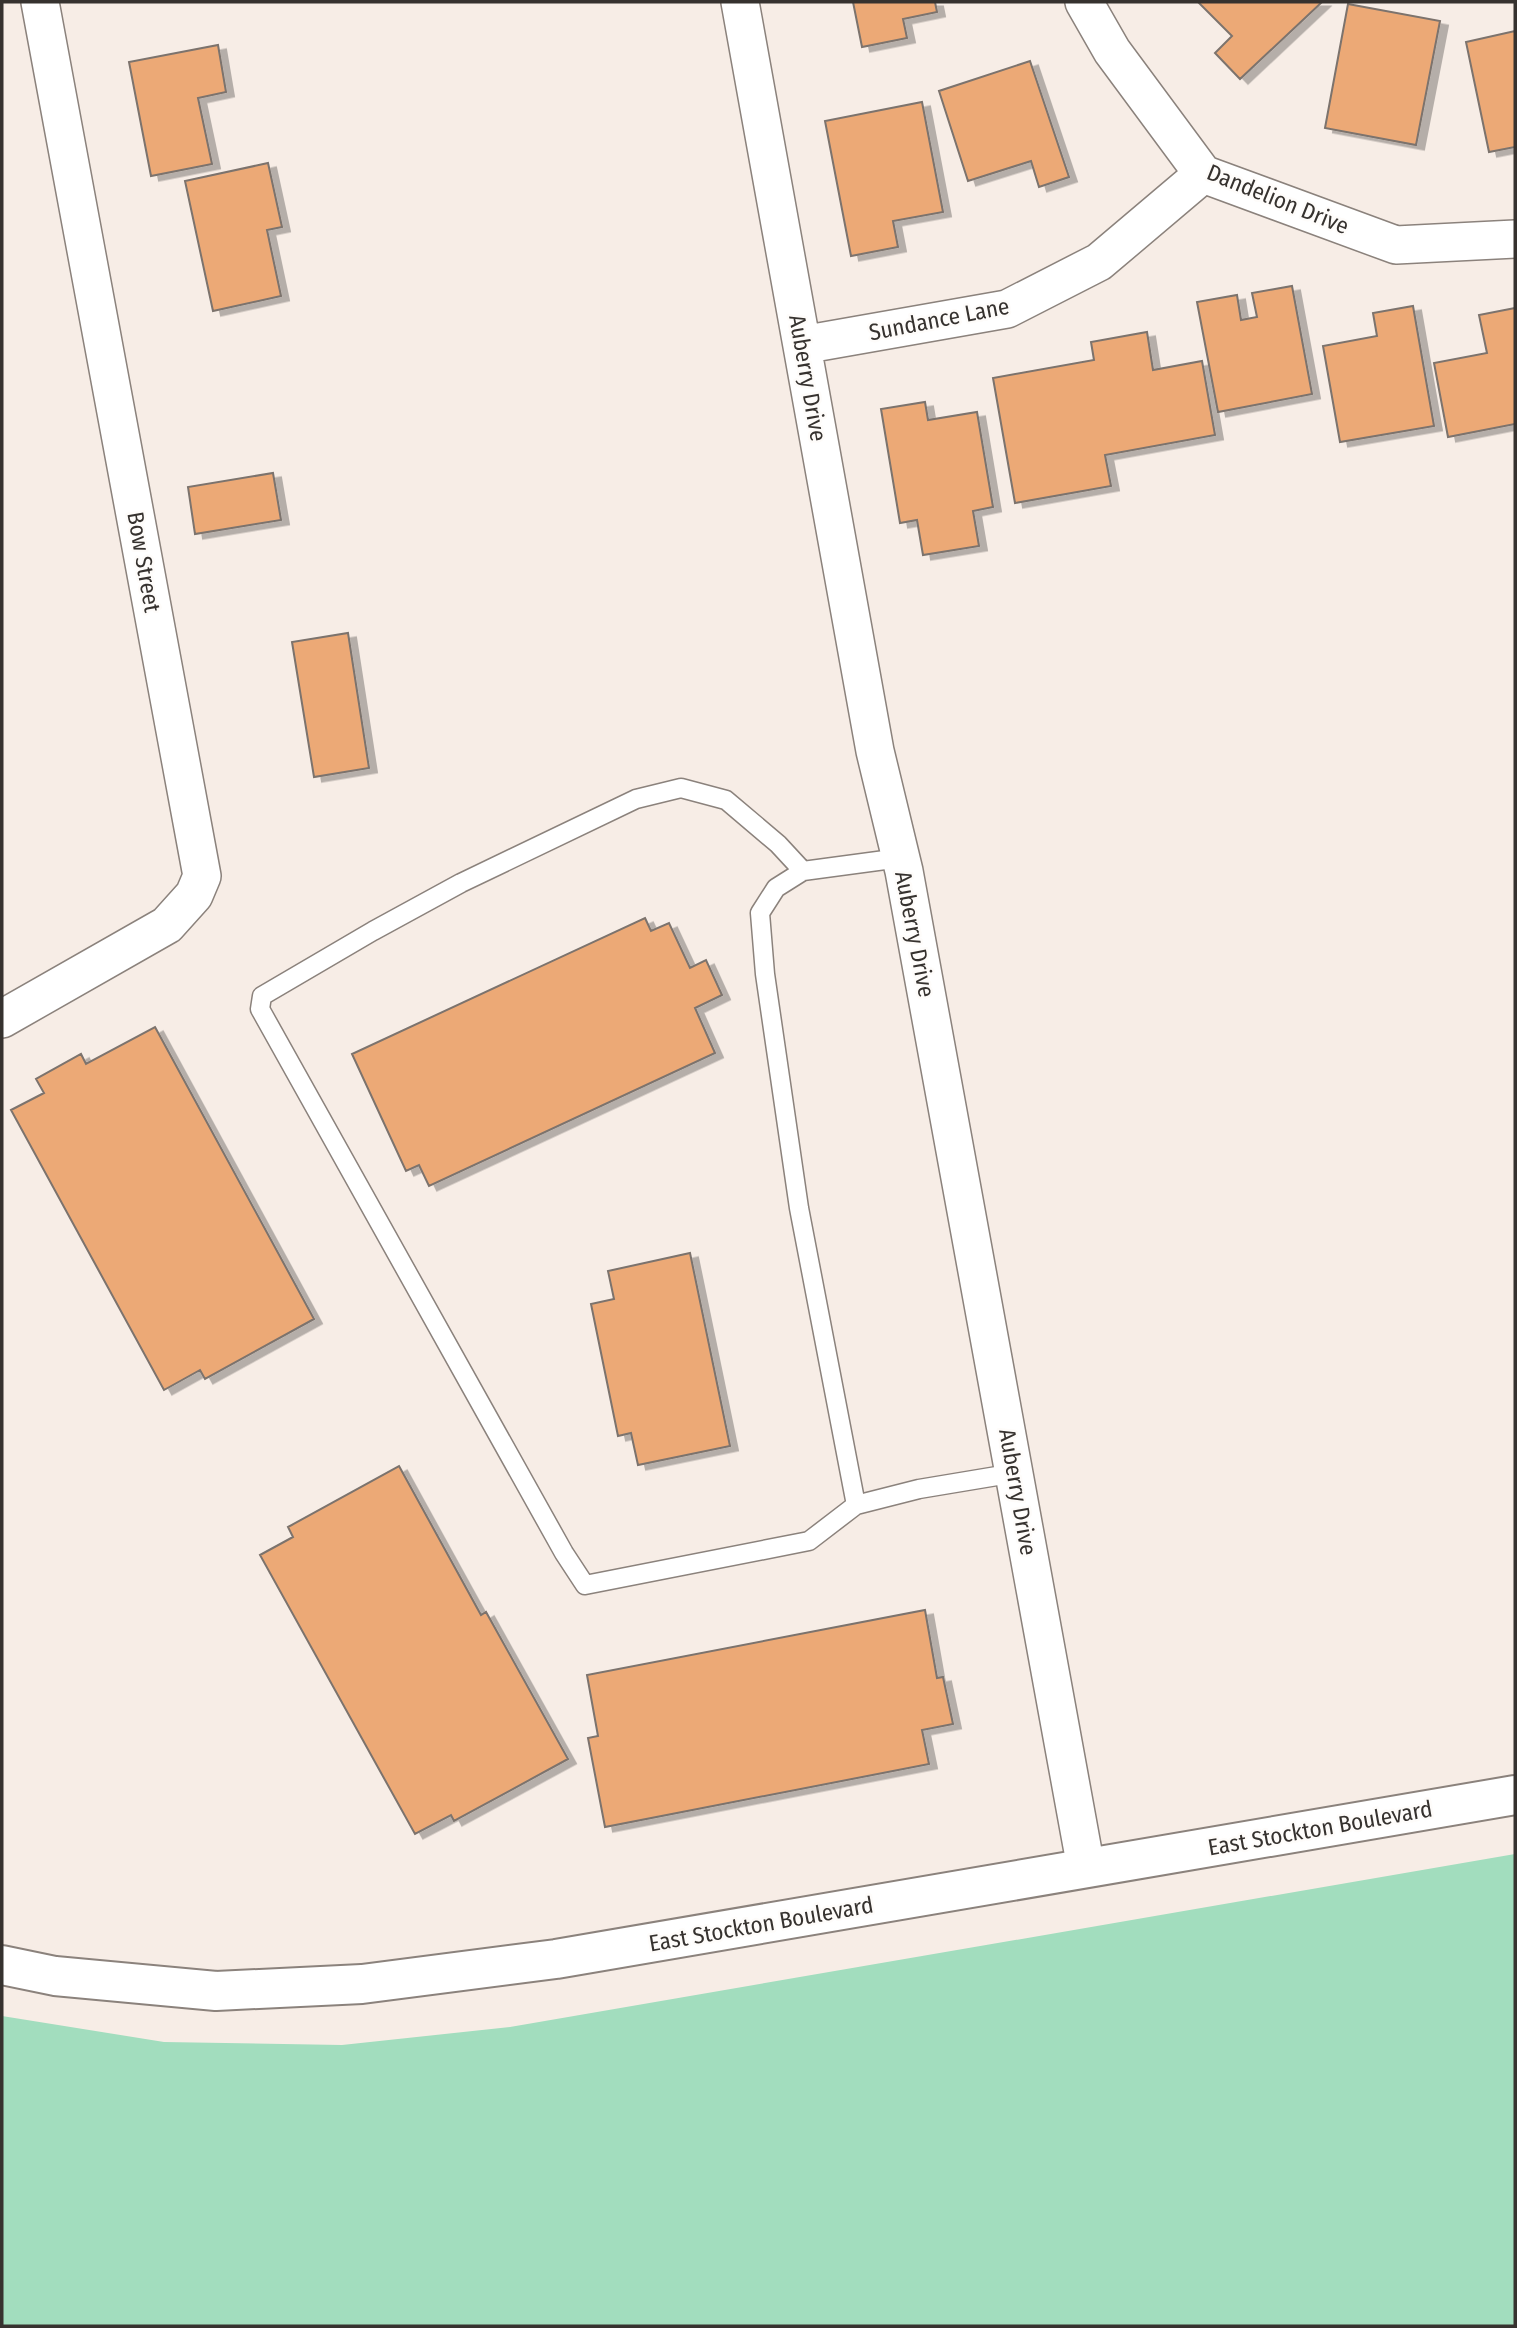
<svg xmlns="http://www.w3.org/2000/svg" width="1517" height="2328" viewBox="0 0 1517 2328" font-family="'Fira Sans Condensed',sans-serif">
<defs>
<filter id="shadow"><feDropShadow dx="8" dy="4.5" stdDeviation="0" flood-color="#0004"/></filter>
</defs>
<rect width="100%" height="100%" fill="#f7ede6"/>
<path fill="#a2ddbe" d="M1515 1854V2326H2V2016L164 2042 342 2045 510 2027Z"/>
<path fill="#eca976" stroke="#7c736d" stroke-width="2" filter="url(#shadow)" d="M853 2H935L937 12 903 19 907 38 862 47Z
M1198 2H1322L1240 79 1215 53 1232 36Z
M1348 4 1440 21 1416 145 1325 128Z
M1515 31V147L1489 152 1466 42Z
M218 45 226 92 198 98 212 164 151 176 129 62Z
M1030 61 1069 177 1039 187 1031 161 968 181 939 91Z
M922 102 943 212 893 221 898 247 851 256 825 121Z
M268 163 282 227 267 230 281 296 213 311 185 181Z
M1292 286 1312 394 1218 412 1197 302 1237 295 1241 320 1257 317 1252 293Z
M1413 306 1434 426 1340 442 1323 346 1377 336 1373 313Z
M1515 308V424L1448 437 1434 363 1487 353 1479 315Z
M1147 332 1153 370 1202 361 1215 435 1105 455 1111 486 1015 503 993 378 1094 360 1091 342Z
M925 402 928 420 977 412 993 507 973 511 979 546 923 555 917 520 900 523 881 409Z
M273 473 281 520 195 534 188 487Z
M348 633 369 768 314 777 292 642Z
M645 918 651 931 669 923 690 968 706 960 722 995 695 1008 715 1053 429 1186 419 1165 406 1171 352 1054Z
M155 1027 314 1319 205 1379 200 1370 164 1390 11 1110 44 1093 36 1079 81 1054 86 1064Z
M690 1253 730 1446 638 1465 631 1433 618 1436 591 1304 614 1299 608 1271Z
M399 1466 481 1615 486 1612 568 1759 454 1821 451 1815 415 1834 260 1555 293 1537 288 1527Z
M925 1610 937 1678 943 1677 953 1724 922 1730 929 1764 605 1827 588 1738 598 1736 587 1675Z"/>
<g fill="none" stroke-linecap="round" stroke-linejoin="round">
<defs>
<path id="service" d="M900 858 803 871 776 888 760 913 765 974 799 1208 856 1505 919 1489 1015 1473
M803 871 778 844 726 800 681 788 636 799 461 883 373 931 262 996 260 1009 564 1553 585 1585 809 1541 856 1505"/>
<path id="minor" d="M740 2 875 751 904 871 1086 1868
M1084 2 1112 51 1203 174 1396 245 1515 239
M802 345 1007 309 1099 262 1203 174
M2 1019 167 925 194 895 202 876 40 2"/>
<path id="tertiary" d="M2 1965 55 1976 216 1991 362 1984 556 1959 1515 1795"/>
</defs>
<use href="#service" stroke="#8b827c" stroke-width="21"/>
<use href="#minor" stroke="#8b827c" stroke-width="40"/>
<use href="#tertiary" stroke="#8b827c" stroke-width="42"/>
<use href="#service" stroke="#fff" stroke-width="18"/>
<use href="#minor" stroke="#fff" stroke-width="37"/>
<use href="#tertiary" stroke="#fff" stroke-width="38"/>
</g>
<g text-anchor="middle" stroke-width="5" stroke-linejoin="round" paint-order="stroke">
<g font-size="23" fill="#36322f" stroke="#fefcfa">
<text transform="translate(1278 199) rotate(22)" y="8">Dandelion Drive</text>
<text transform="translate(939 319) rotate(-11)" y="8">Sundance Lane</text>
<text transform="translate(808 378) rotate(80)" y="8">Auberry Drive</text>
<text transform="translate(144 562) rotate(80)" y="8">Bow Street</text>
<text transform="translate(915 934) rotate(79)" y="8">Auberry Drive</text>
<text transform="translate(1018 1492) rotate(80)" y="8">Auberry Drive</text>
<text transform="translate(1320 1828) rotate(-10)" y="8">East Stockton Boulevard</text>
<text transform="translate(761 1924) rotate(-10)" y="8">East Stockton Boulevard</text>
</g>
</g>
<rect width="1517" height="2328" fill="none" stroke="#36322f" stroke-width="7"/>
</svg>
